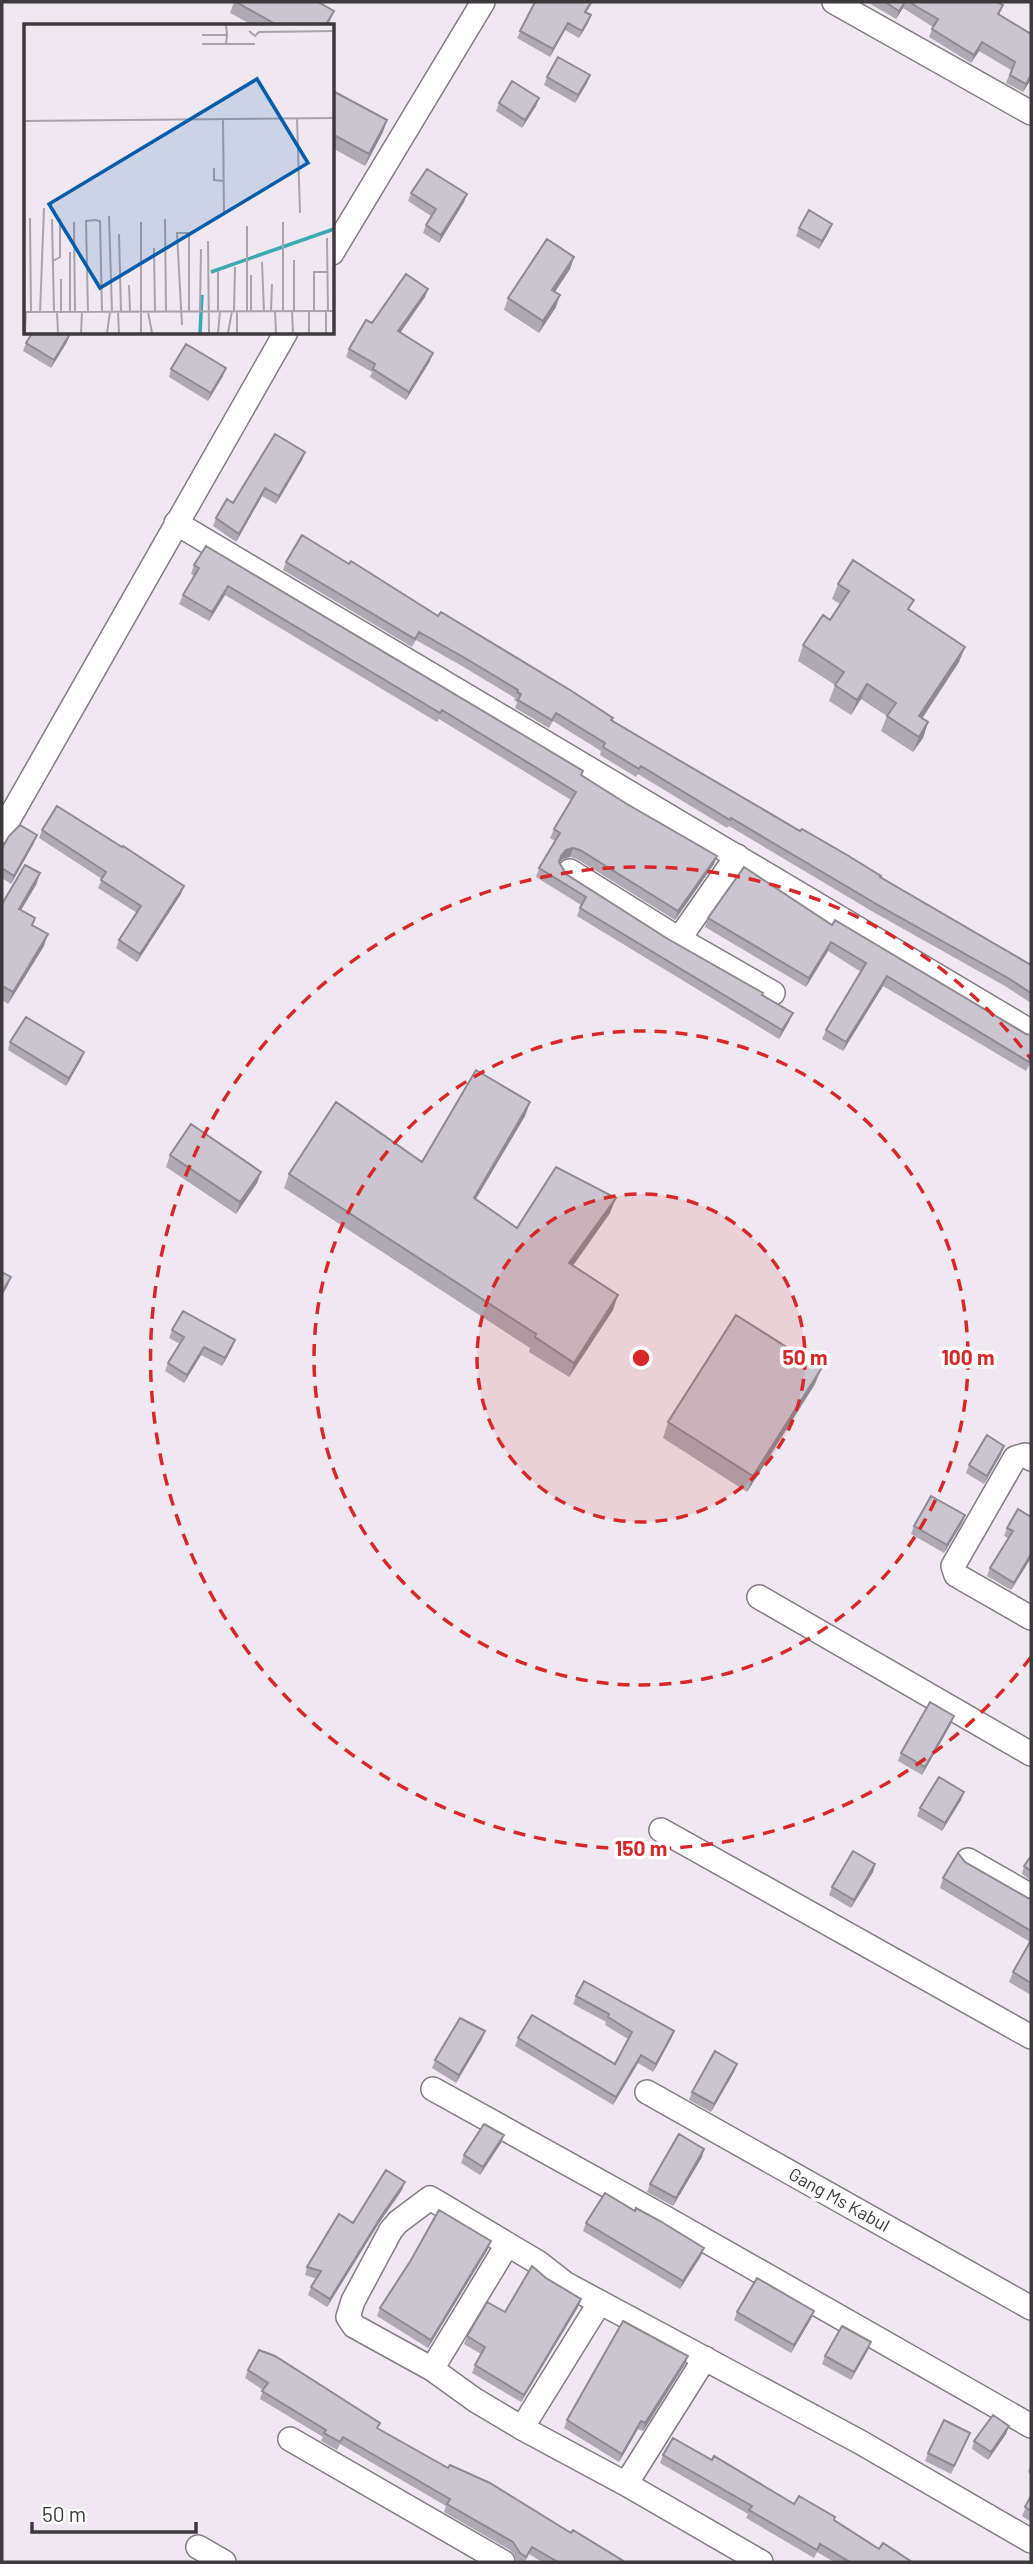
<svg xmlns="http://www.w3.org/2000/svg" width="1033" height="2564" viewBox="0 0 1033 2564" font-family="Barlow,sans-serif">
<rect width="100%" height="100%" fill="#f0e8f1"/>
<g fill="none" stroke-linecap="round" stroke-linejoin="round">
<defs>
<path id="minor" d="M834 2 1031 113
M332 253 483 2
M176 523 1030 1031
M2 831 286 332
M570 871 679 939 737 856
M679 939 773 993
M1031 1459 1025 1455 1015 1458 953 1566 956 1575 1031 1618
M759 1597 1031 1754
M661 1830 1031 2037
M968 1860 1031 1896
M433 2089 664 2217 1031 2426
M647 2092 1031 2308
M432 2369 507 2245
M522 2428 600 2302
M290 2439 503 2562
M626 2484 705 2358
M198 2547 224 2562
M761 2562 626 2484 522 2428 475 2400 432 2369 354 2326 348 2317 353 2301 391 2230 398 2222 430 2198 539 2263 566 2284 860 2442 1031 2541"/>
</defs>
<use href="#minor" stroke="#847c84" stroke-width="26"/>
<use href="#minor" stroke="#fff" stroke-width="23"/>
</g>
<path fill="#aea9b2" d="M234 2H318L334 11 328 26H254L230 13Z
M535 2H593L586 13 591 15 588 23 579 38 565 30 550 57 517 38Z
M867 2H997L1000 15 1031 34V81H1030L1023 92 1006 83 1011 70 979 51 971 63 929 37 933 27 903 8 896 19Z
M590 75 587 83 575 103 544 85 547 77Z
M333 91 383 132 365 166 332 148Z
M499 103 536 106 522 128 496 111Z
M411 193 464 202 439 243 423 233 426 225 431 216 408 201Z
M832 224 829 232 819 249 796 236 799 228Z
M574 257 570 269 555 292 556 307 539 333 504 310 508 298Z
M425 297 400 332 430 361 406 400 370 377 372 372 346 357 349 349 372 323Z
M67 342 51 368 23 351 26 343Z
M171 369 223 376 208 401 169 377Z
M305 452 302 460 276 504 262 496 236 542 213 526 216 518 233 503Z
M286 562 349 564 438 616 665 752 1031 965V1003L1005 986 875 913 729 826 727 828 638 774 636 777 600 755 601 751 553 721 549 728 515 708 517 702 514 700 515 698 462 666 416 640 412 647 283 570Z
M194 565 582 775 714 864 675 920 577 859 570 857 563 859 559 863 566 874 668 939 762 995 789 1022 779 1039 577 916 581 905 536 877 539 868 555 841 550 838 554 829 571 800 439 719 437 722 225 595 209 621 179 604 183 595 194 576 191 574Z
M838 584 910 611 959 662 922 719 928 722 923 738 913 752 881 731 887 716 861 699 851 715 829 701 835 685 798 661 803 645 830 620 840 604 832 599Z
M42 830 181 894 137 962 116 948 119 940 137 913 98 888 102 879 39 838Z
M34 843 11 884 2 878V848Z
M40 873 36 885 21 910 32 925 44 946 8 1004 2 1000V904Z
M708 918 832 925 1026 1034 1031 1035V1062L1026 1071 883 986 843 1051 822 1039 826 1030 861 972 828 951 806 987 705 927Z
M10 1042 81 1060 66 1086 8 1050Z
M530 1102 525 1116 476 1199 517 1228 610 1213 573 1266 613 1310 569 1377 529 1352 530 1348 284 1188 289 1174 422 1162Z
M170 1155 261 1172 257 1183 236 1214 166 1167Z
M172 1330 235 1340 232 1348 222 1366 201 1355 184 1383 165 1371 168 1363 180 1344 169 1338Z
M815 1384 747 1492 663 1438 668 1422Z
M1004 1446 1001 1454 984 1484 966 1473 969 1465Z
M965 1515 962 1523 944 1553 911 1534 914 1526Z
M1031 1517V1558L1011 1590 987 1576 990 1568 1008 1538 1004 1536 1007 1528Z
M951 1724 922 1775 898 1761 901 1753Z
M961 1800 942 1831 917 1816 920 1808Z
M1031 1856V1881L1022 1874 1024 1866Z
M965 1862 1028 1898 1031 1899V1995L1009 1982 1013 1972 1030 1942 940 1888 943 1878Z
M875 1864 873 1872 851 1908 829 1895 832 1887Z
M576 1996 674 2031 671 2039 653 2072 638 2063 613 2105 515 2046 518 2038 615 2064 628 2039 605 2025 606 2022 573 2004Z
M482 2039 456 2083 432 2068 435 2060Z
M737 2064 734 2072 711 2112 689 2100 692 2092Z
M504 2135 501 2143 480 2175 461 2163 464 2155Z
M702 2157 673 2206 647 2192 650 2184Z
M402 2190 379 2223 327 2307 308 2295 311 2287 317 2279 305 2275 307 2267Z
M635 2211 704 2248 701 2256 680 2289 583 2231 586 2223Z
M488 2249 428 2348 377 2316 380 2308Z
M578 2307 521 2402 472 2373 475 2365 481 2354 464 2344 467 2336 505 2312Z
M814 2311 811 2319 791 2353 734 2320 737 2312Z
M868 2350 851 2380 822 2364 825 2356Z
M688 2356 685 2364 643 2431 638 2429 619 2462 564 2428 567 2420Z
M248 2370 378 2429 448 2468 625 2562H542L529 2554 525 2562H519L517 2561 510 2550 444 2512 446 2506 340 2444 337 2450 321 2441 323 2437 260 2399 263 2390 245 2378Z
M1009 2426 1006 2434 988 2460 972 2449 974 2441Z
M967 2441 951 2474 925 2461 928 2453Z
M663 2455 712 2460 794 2504 834 2520 879 2549 912 2562H834L817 2552 814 2558 746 2518 748 2514 660 2463Z
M1031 2463V2475L1028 2472Z
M1031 2496V2522L1022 2516Z"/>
<path fill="#8d8a91" d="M905 2 903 8 896 19 899 11Z
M591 15 588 23 579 38 582 31Z
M568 23 565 30 550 57 553 49Z
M982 42 979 51 971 63 974 55Z
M590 75 587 83 575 103 578 95Z
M1031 75 1030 81 1023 92 1026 84Z
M539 98 536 106 522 128 525 120Z
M387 120 383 132 365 166 369 154Z
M467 194 464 202 439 243 441 235Z
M832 224 829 232 819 249 822 241Z
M574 257 570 269 548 302 552 290Z
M428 289 425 297 396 339 398 331Z
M560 295 556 307 539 333 543 321Z
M70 334 67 342 51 368 54 360Z
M433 353 430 361 406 400 409 392Z
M226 368 223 376 208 401 211 393Z
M305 452 302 460 276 504 279 496Z
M265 488 262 496 236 542 239 534Z
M228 586 225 595 209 621 212 612Z
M965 647 959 662 913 732 919 716Z
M867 684 861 699 851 715 857 700Z
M928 722 923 738 913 752 919 737Z
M37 835 34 843 11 884 14 876Z
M573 848 570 857 563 859 558 864 561 856 566 850Z
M717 856 714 864 675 920 678 911Z
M40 873 36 885 15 920 19 909Z
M184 886 181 894 137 962 140 954Z
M48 934 44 946 8 1004 13 992Z
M831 942 828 951 806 987 809 978Z
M887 976 883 986 843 1051 846 1042Z
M793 1013 789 1022 779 1039 782 1030Z
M84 1052 81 1060 66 1086 69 1078Z
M530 1102 525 1116 468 1212 474 1198Z
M261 1172 257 1183 236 1214 240 1202Z
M616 1198 610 1213 564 1278 569 1263Z
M11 1277 8 1285 2 1296V1292Z
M618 1295 613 1310 569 1377 574 1363Z
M235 1340 232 1348 222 1366 225 1358Z
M204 1347 201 1355 184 1383 187 1375Z
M821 1369 815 1384 747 1492 753 1476Z
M1004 1446 1001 1454 984 1484 987 1476Z
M965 1515 962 1523 944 1553 947 1545Z
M1031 1554V1558L1011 1590 1014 1583Z
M954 1716 951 1724 922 1775 925 1767Z
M964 1792 961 1800 942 1831 945 1823Z
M875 1864 873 1872 851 1908 854 1900Z
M485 2031 482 2039 456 2083 459 2075Z
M674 2031 671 2039 653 2072 656 2064Z
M641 2055 638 2063 613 2105 616 2097Z
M737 2064 734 2072 711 2112 714 2104Z
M504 2135 501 2143 480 2175 483 2167Z
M704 2149 702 2157 673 2206 676 2198Z
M405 2182 402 2190 379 2223 327 2307 330 2299 382 2215Z
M491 2241 488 2249 428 2348 431 2340Z
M704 2248 701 2256 680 2289 683 2281Z
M581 2299 578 2307 521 2402 524 2395Z
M814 2311 811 2319 791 2353 794 2345Z
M871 2342 868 2350 851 2380 854 2372Z
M688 2356 685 2364 643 2431 645 2423Z
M641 2421 638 2429 619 2462 622 2454Z
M1009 2426 1006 2434 988 2460 991 2452Z"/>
<path fill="#cac5cf" stroke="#8d8a91" stroke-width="2" d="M236 2H318L334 11 325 26H279Z
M535 2H591L585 12 591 15 582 31 568 23 553 49 520 31Z
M885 2H905L899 11Z
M909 2H997L1003 5 998 14 1031 34V75L1026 84 1010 75 1015 62 982 42 974 55 932 29 938 19Z
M558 57 590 75 578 95 547 77Z
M512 81 539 98 525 120 499 103Z
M333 91 387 120 369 154 332 134Z
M427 169 467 194 441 235 426 225 436 209 411 193Z
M809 210 832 224 822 241 799 228Z
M547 239 574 257 552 290 560 295 543 321 508 298Z
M406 274 428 289 398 331 433 353 409 392 373 369 375 364 349 349 366 320 372 323Z
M33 332H67L70 334 54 360 26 343Z
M186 344 226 368 211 393 171 369Z
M275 434 305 452 279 496 265 488 239 534 216 518 227 499 233 503Z
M302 535 349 564 351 561 438 616 441 612 570 690 613 718 611 720 665 752 800 831 802 829 847 855 881 876 880 877 1031 965V993L1008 978 878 905 731 818 730 820 641 766 639 769 603 747 605 743 556 713 552 720 518 700 521 694 517 692 518 690 465 658 419 632 415 639 286 562Z
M206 546 540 745 583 771 581 775 627 804 717 856 678 911 580 850 573 848 566 850 561 856 559 862 566 874 668 939 763 993 762 995 793 1013 782 1030 580 908 586 897 539 868 560 833 554 829 576 792 442 710 440 713 228 586 212 612 183 595 199 568 194 565Z
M853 560 914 600 908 609 965 647 919 716 928 722 919 737 887 716 896 703 867 684 857 700 835 685 844 672 803 645 823 615 830 620 849 591 838 584Z
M57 806 122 847 123 846 184 886 140 954 119 940 141 906 101 880 106 872 42 830Z
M20 825 37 835 14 876 2 868V848L9 836Z
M25 865 40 873 19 909 35 918 32 925 48 934 13 992 2 986V904Z
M744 867 832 925 835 920 1026 1034 1031 1035V1058L1029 1062 887 976 846 1042 826 1030 866 963 831 942 809 978 708 918Z
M26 1017 84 1052 69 1078 10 1042Z
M476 1070 530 1102 474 1198 517 1228 556 1167 616 1198 569 1263 618 1295 574 1363 535 1337 536 1334 289 1174 336 1102 422 1162Z
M191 1124 261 1172 240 1202 170 1155Z
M2 1272 11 1277 2 1292Z
M183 1311 235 1340 225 1358 204 1347 187 1375 168 1363 184 1337 172 1330Z
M736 1315 821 1369 753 1476 668 1422Z
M987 1435 1004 1446 987 1476 969 1465Z
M931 1496 965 1515 947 1545 914 1526Z
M1018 1509 1031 1517V1554L1014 1583 990 1568 1013 1531 1007 1528Z
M930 1702 954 1716 925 1767 901 1753Z
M939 1777 964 1792 945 1823 920 1808Z
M853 1851 875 1864 854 1900 832 1887Z
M958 1853 965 1862 1028 1898 1031 1899V1931L943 1878Z
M1031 1856V1871L1024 1866Z
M1031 1940V1983L1013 1972Z
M584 1981 674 2031 656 2064 641 2055 616 2097 518 2038 532 2015 615 2064 632 2032 608 2017 609 2014 576 1996Z
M460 2018 485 2031 459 2075 435 2060Z
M715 2051 737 2064 714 2104 692 2092Z
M484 2124 504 2135 483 2167 464 2155Z
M679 2134 704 2149 676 2198 650 2184Z
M386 2170 405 2182 382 2215 330 2299 311 2287 321 2271 307 2267 339 2214 353 2223Z
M605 2193 635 2211 636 2208 660 2221 704 2248 683 2281 586 2223Z
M439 2210 491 2241 431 2340 380 2308 411 2260Z
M532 2266 546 2278 581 2299 524 2395 475 2365 485 2347 467 2336 487 2302 505 2312Z
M757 2278 814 2311 794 2345 737 2312Z
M623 2321 688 2356 645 2423 641 2421 622 2454 567 2420Z
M842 2326 871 2342 854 2372 825 2356Z
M259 2350 275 2356 380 2423 377 2428 448 2468 450 2465 490 2483 571 2533 573 2530 625 2562H558L532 2547 526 2557 520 2553 513 2542 447 2504 450 2499 343 2437 340 2442 324 2433 326 2430 262 2391 268 2383 248 2370Z
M993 2415 1009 2426 991 2452 974 2441Z
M944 2420 970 2433 954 2466 928 2453Z
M673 2438 712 2460 714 2456 794 2504 799 2496 835 2517 834 2520 879 2549 883 2543 912 2562H850L820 2544 817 2550 749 2510 752 2506 663 2455Z
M1031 2496V2511L1025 2507Z"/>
<circle cx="641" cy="1358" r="164" fill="#d62828" fill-opacity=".12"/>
<g fill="none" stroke="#d62828" stroke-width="3.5" stroke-dasharray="12 9">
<circle cx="641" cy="1358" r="164"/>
<circle cx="641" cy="1358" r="327"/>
<path d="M1031 1657A491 491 0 1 1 1031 1059"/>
</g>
<g text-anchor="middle" stroke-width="7" stroke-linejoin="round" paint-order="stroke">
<g font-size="18" fill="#3d3a3d" stroke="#fff">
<text transform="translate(839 2200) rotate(29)" y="6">Gang Ms Kabul</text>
</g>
</g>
<g transform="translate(24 24)">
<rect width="310" height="310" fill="#f0e8f1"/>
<path fill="none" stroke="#39a9b2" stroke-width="3.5" d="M187 248 310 205M176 309 178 271"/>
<path fill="none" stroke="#a8a2a9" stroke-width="2" d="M225 7 231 12 235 8 310 7M178 11H203L202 1M203 11 202 20H231M178 20H202M273 94 276 189M199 95 200 189M0 97 310 94M190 144V156L200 157M85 192 88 288M6 194 7 289M28 195 30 288M141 195 142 288M50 198 51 289M117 198V309M223 202V287M95 210 97 288M303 214 304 287M184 217 185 309M130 224 131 288M46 228V289M29 237 36 233V195M238 238 240 288M37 255V289M105 261 106 288M176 287 177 225M194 287V247M210 287 211 243M247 287 248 260M251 287 252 309M259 287V198M268 287 269 309M270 287V236M290 287V248H303M302 287V309M0 288 310 287M33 288 34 309M64 288 62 197 71 196 76 197 78 288M94 288 95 309M124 288 128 309M227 288V251M16 289 20 184M158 301 153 209H165V288M1 309 2 288M57 309 58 288M83 309 86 288M194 309 196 287M204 309 208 287M213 309V287M285 309V287"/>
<path fill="#055eab" fill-opacity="0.15" stroke="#055eab" stroke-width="3.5" d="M233 55 284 139 76 264 25 180Z"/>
<rect width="310" height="310" fill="none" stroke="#3d3a3d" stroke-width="3.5"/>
</g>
<circle cx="641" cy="1358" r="10" fill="#d62828" stroke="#fff" stroke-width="3.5"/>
<g font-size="21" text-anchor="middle" font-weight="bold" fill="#d62828" stroke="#fff" stroke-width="7" stroke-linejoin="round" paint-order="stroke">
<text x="805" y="1365">50 m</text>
<text x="968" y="1365">100 m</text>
<text x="641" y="1856">150 m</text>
</g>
<rect width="1033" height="2564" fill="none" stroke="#3d3a3d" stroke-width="7"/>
<path d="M32 2522v10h164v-10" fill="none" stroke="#3d3a3d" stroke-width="3.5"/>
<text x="42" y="2522" font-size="21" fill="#3d3a3d" stroke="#ffffff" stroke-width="5" paint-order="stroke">50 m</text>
</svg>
